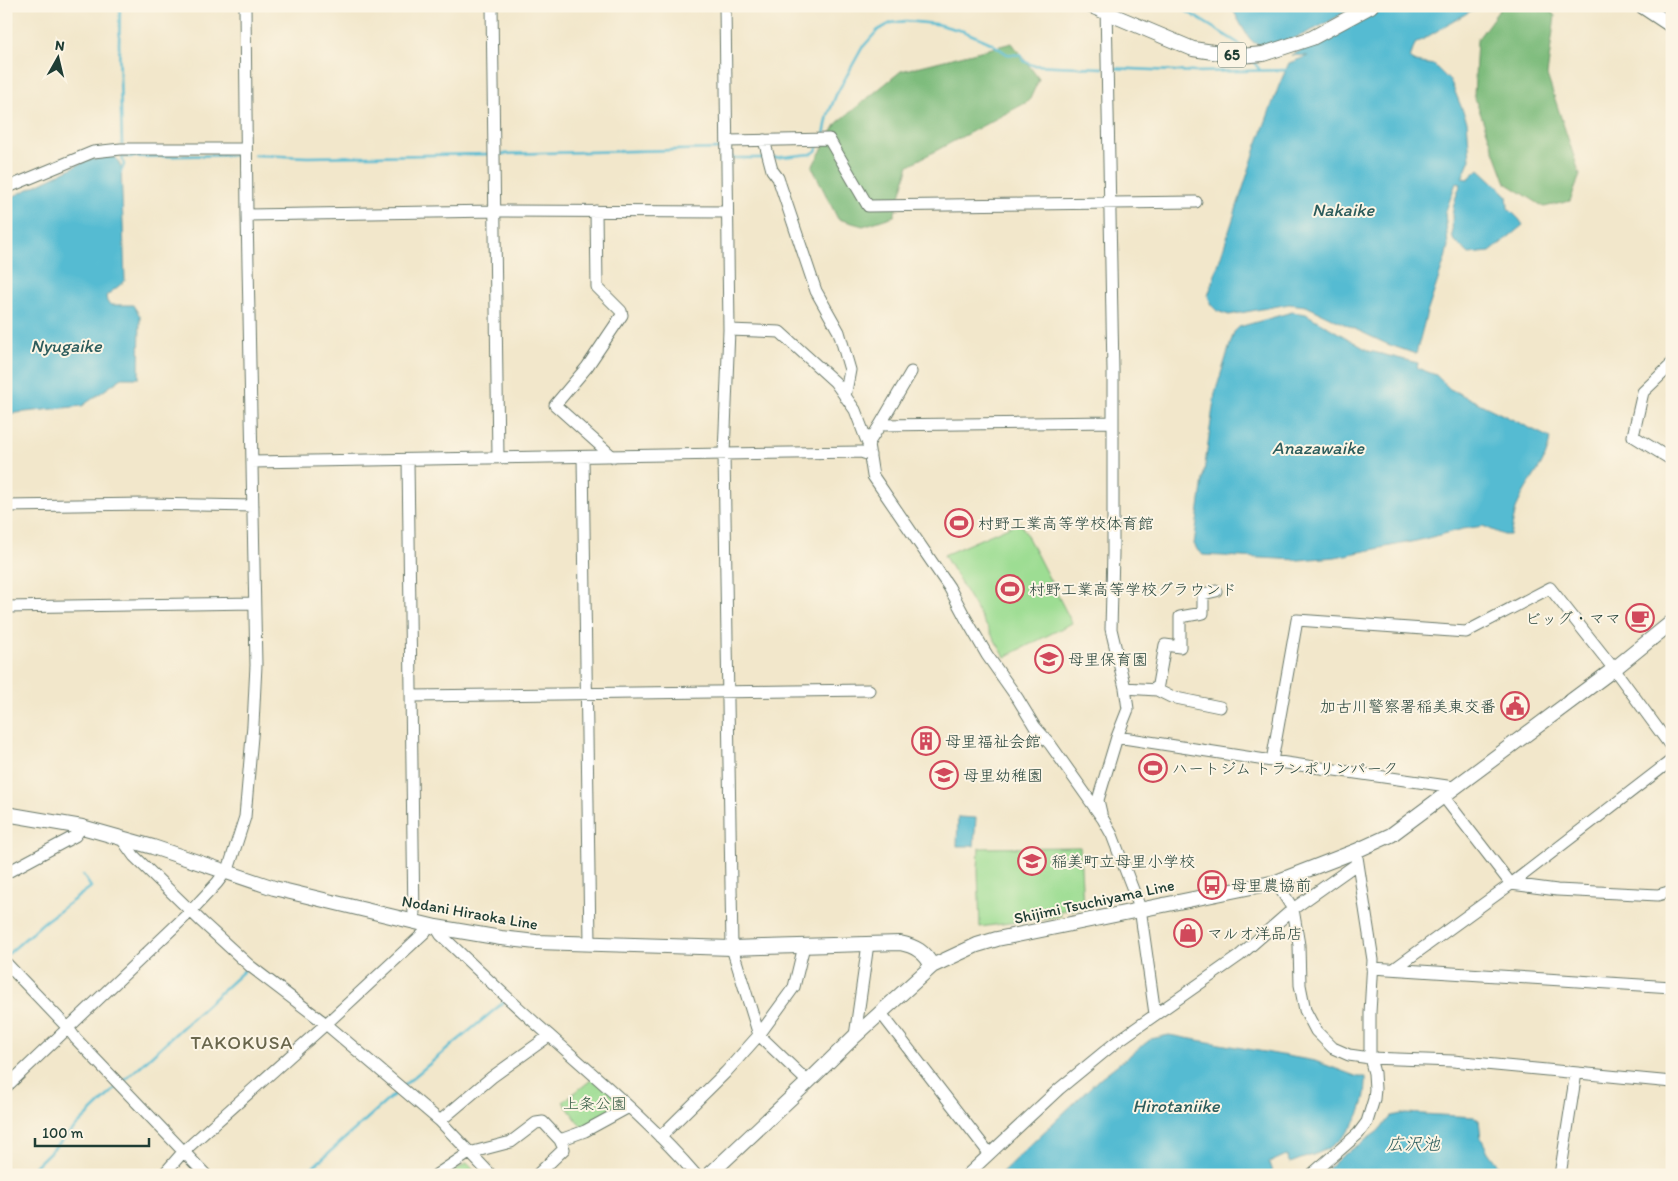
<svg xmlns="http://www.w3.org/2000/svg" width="1678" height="1181" viewBox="0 0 1678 1181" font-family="Itim,'Klee One',sans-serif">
<rect width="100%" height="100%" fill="#fcf5e5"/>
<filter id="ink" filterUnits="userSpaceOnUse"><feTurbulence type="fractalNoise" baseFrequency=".02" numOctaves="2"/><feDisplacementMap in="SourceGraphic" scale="10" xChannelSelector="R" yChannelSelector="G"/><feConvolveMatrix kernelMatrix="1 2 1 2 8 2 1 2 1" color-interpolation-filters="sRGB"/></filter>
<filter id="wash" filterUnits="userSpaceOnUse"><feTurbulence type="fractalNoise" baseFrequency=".0096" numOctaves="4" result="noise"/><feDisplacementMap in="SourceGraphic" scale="20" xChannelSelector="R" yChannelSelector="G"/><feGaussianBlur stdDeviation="1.12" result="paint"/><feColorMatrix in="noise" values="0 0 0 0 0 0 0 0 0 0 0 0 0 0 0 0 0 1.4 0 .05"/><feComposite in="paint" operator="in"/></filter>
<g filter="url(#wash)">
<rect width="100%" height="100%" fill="#f2e7cb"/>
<path fill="#9ddd93" stroke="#5e8d64" d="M1020 522 1072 623 1005 657 944 555Z
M1080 847 1083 908 1060 911 1061 916 980 927 978 871 979 848Z
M596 1076 629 1107 585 1131 563 1102Z
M467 1163 479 1175H448Z"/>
<path fill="#7ebc7d" stroke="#4e7c58" d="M1502 6H1546L1555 16 1547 75 1580 175 1570 201 1544 207 1506 183 1474 96 1477 40Z
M1012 43 1039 79 1029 101 909 165 894 216 863 226 838 219 812 167 837 123 901 71Z"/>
<path fill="#54bbd2" stroke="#3a7c83" d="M1231 6H1355C1338 17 1272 57 1253 42 1246 36 1236 15 1231 6Z
M1383 6H1479L1415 44 1410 58 1415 62 1434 65 1451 82 1467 121 1470 159 1462 178 1468 179 1479 169 1507 195 1508 208 1519 219 1523 225 1490 252 1469 254 1453 239C1451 216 1452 204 1461 184L1456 183 1445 213 1448 246 1445 259 1426 316 1416 354 1387 344 1306 306 1289 304 1229 315 1217 311 1212 306 1208 296 1257 145 1280 83 1289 63 1308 56 1291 55 1309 47Z
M115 156 121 167 125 281 106 296 107 302 111 305H133L140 316 139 378H122L82 406 6 414V200L88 160Z
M1292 312 1306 314 1369 351 1418 363 1417 368 1436 375 1450 389 1550 438C1547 466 1528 480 1518 504 1514 513 1513 525 1510 535H1504L1483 526 1463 529 1416 541 1335 557 1299 560 1203 555 1198 551 1194 544 1215 393 1234 332 1239 327Z
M958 817 976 818 974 846H957Z
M1169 1035 1315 1061 1358 1077H1366C1367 1109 1354 1132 1327 1149 1316 1155 1302 1158 1290 1163L1286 1155 1269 1163 1273 1175H999L1100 1078 1151 1039Z
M1406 1113 1474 1117 1479 1120 1481 1138 1488 1152 1505 1175H1321L1341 1157 1377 1132 1392 1116Z"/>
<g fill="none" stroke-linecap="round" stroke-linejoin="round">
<path stroke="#54bbd2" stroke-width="2.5" d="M120 6 119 44 122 145
M1178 6 1238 43 1243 50
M1252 60 1260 70
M1111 68 1195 72 1288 70
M824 135 828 115 836 95 862 48 878 30 891 23 906 21 936 24 963 31 991 43 1007 54 1020 55 1024 61 1032 65 1103 68
M498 154 722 149
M254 155 308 157 490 154
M731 156 733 158H764
M772 158 811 154 816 151 820 142
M120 174 124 165 122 157 239 155
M8 954 44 922 91 887 83 875
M124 1081 247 968
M403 1086 504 1002
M26 1175 117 1087
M304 1175 399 1090"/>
</g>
</g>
<g filter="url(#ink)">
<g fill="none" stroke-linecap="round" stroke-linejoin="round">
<defs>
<path id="minor" d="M492 6 498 458
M725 6 729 330 724 454 732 948 759 1035 808 1082
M764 140 772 170 778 178 816 291 839 332 850 370 845 397
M727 141 829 139 868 206 1196 202
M6 188 93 152 121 149H246
M596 211 597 287 621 311 622 315 587 367 555 405 613 457
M247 215 495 211 727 212
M729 330 780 332 835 382 855 410 868 444 873 476 949 587 965 617 987 655 1018 699 1035 727 1050 744 1103 819 1112 835 1140 908 1155 1014
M1672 362 1670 366 1643 392 1633 436 1672 460
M880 425 911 372
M868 444 880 425 1112 422
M583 457 590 943
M408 460 414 921
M252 462 791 453 861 452 870 455
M6 506 146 504 253 506
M6 607 254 603
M1125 688 1157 690 1171 697 1220 707
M1157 690 1165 645 1180 647V617L1203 613V594L1216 591
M412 696 869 690
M1117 737 1272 761 1454 787
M1272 761 1297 620 1466 632 1550 588 1614 669 1672 748
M1443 796 1511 884 1557 890 1658 895 1672 891
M1101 813 1098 800 1117 737 1128 709 1125 688 1111 629 1113 553V371L1106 6
M121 838 134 856 202 922 250 966 326 1024 440 1121 491 1175
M6 873 75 836 82 827
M1276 882 1293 909 1299 945 1300 985 1305 1010 1316 1031 1333 1048 1349 1055 1370 1058 1453 1061 1672 1082
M436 927 441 935C477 969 513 1004 550 1036 600 1081 652 1124 696 1175
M6 963 68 1028 76 1039 206 1175
M1372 968 1672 987
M1394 969 1511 884 1672 760
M880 1012 989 1153
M855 1036 868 944
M6 1087 191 911 217 883 229 867 245 817 253 725 256 665 247 215 245 6
M440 1121 492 1077 549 1036
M660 1137 726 1072 759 1035 794 987 804 946
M163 1175 184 1151 326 1024 425 932 429 925
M436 1175 469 1153 511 1142 536 1123 543 1122 560 1140 585 1131 629 1107
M537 1175 564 1149 560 1140
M967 1175 1059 1089 1115 1043 1239 956 1293 909 1358 863
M1311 1175 1358 1134 1367 1122 1374 1099 1375 1089 1374 1073 1370 1058V1013L1373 960 1357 857
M1560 1175 1576 1073"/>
<path id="major" d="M1091 6 1193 49 1240 56 1263 54 1312 38 1371 6
M1642 6 1672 26
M6 814 82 827 153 847 274 888 436 927 501 938 536 942 732 948 900 943C915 946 925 952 932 966
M709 1175 808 1082 855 1036 932 966 977 945 997 939 1276 882 1356 851 1391 835 1614 669 1672 622"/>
</defs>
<use href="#minor" stroke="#697869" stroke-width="13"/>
<use href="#major" stroke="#697869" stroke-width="16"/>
<use href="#minor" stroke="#fff" stroke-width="11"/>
<use href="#major" stroke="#fff" stroke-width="14"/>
</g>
</g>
<defs>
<symbol id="stadium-ring" viewBox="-11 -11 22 22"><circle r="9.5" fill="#fcf5e5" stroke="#d1495b" stroke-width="1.5"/><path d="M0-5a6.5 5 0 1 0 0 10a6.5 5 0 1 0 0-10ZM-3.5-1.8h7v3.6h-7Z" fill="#d1495b"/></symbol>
<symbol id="cafe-ring" viewBox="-11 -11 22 22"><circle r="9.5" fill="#fcf5e5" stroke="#d1495b" stroke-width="1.5"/><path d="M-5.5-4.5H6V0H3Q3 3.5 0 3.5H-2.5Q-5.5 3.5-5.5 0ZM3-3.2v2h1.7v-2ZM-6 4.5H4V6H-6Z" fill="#d1495b"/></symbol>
<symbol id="school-ring" viewBox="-11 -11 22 22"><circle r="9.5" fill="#fcf5e5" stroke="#d1495b" stroke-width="1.5"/><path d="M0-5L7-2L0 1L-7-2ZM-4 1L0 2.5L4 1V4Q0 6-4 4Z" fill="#d1495b"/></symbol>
<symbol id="civic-ring" viewBox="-11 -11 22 22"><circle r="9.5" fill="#fcf5e5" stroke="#d1495b" stroke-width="1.5"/><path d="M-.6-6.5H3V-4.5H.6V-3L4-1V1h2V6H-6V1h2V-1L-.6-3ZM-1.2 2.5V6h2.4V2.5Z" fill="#d1495b"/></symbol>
<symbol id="building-ring" viewBox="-11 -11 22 22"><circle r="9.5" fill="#fcf5e5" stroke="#d1495b" stroke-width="1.5"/><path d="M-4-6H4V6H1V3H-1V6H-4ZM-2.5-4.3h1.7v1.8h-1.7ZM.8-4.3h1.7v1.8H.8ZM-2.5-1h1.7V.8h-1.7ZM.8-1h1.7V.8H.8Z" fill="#d1495b"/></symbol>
<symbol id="bus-ring" viewBox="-11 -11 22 22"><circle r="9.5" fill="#fcf5e5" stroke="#d1495b" stroke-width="1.5"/><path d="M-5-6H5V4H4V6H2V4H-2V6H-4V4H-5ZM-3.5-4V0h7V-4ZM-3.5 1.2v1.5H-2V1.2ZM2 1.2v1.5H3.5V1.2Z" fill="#d1495b"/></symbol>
<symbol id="shop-ring" viewBox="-11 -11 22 22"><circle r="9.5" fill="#fcf5e5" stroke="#d1495b" stroke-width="1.5"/><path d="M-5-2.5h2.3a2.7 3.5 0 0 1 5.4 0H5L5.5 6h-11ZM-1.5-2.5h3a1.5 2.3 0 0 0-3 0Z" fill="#d1495b"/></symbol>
</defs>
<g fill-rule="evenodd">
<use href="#stadium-ring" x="943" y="507" width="32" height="32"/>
<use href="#stadium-ring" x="994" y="573" width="32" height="32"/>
<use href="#cafe-ring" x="1624" y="602" width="32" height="32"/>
<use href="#school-ring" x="1033" y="643" width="32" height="32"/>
<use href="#civic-ring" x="1499" y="690" width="32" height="32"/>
<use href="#building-ring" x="910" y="725" width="32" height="32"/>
<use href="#stadium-ring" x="1137" y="752" width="32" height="32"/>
<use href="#school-ring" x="928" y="759" width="32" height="32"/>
<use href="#school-ring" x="1016" y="845" width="32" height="32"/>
<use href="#bus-ring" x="1196" y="869" width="32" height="32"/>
<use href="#shop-ring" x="1172" y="917" width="32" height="32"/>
</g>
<g text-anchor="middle" stroke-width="4" stroke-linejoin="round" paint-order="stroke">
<rect fill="#fcf5e5" stroke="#617469" stroke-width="1" x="1218" y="42.5" width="28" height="25" rx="4"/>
<g font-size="15" font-weight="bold" fill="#1f3d34">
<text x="1232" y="60">65</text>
</g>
<g font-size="16" fill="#1f3d34" stroke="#fcf5e5" text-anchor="start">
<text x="978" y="529">村野工業高等学校体育館</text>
<text x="1029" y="595">村野工業高等学校グラウンド</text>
<text x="1621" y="624" text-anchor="end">ビッグ・ママ</text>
<text x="1068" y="665">母里保育園</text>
<text x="1496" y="712" text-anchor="end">加古川警察署稲美東交番</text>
<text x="945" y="747">母里福祉会館</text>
<text x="1172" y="774">ハートジム トランポリンパーク</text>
<text x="963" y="781">母里幼稚園</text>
<text x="1051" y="867">稲美町立母里小学校</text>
<text x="1231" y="891">母里農協前</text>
<text x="1207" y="939">マルオ洋品店</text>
</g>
<g font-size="16" fill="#1f3d34" stroke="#fcf5e5">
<text transform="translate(1094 901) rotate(-12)" y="6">Shijimi Tsuchiyama Line</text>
<text transform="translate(470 912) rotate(10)" y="6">Nodani Hiraoka Line</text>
</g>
<g font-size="16" fill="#385d47" stroke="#fcf5e5">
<text x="595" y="1109">上条公園</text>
</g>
<g font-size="18" font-style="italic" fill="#2c5c5c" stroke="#fcf5e5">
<text x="1343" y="216">Nakaike</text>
<text x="66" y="352">Nyugaike</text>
<text x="1318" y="454">Anazawaike</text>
<text x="1176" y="1112">Hirotaniike</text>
<text x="1413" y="1150">広沢池</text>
</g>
<g font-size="19" letter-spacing="1" fill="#69664c" stroke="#fcf5e5">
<text x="242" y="1049">TAKOKUSA</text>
</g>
</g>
<rect width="1678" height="1181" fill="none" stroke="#fcf5e5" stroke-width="25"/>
<g transform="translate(58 58) rotate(8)" stroke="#fcf5e5" stroke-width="4" paint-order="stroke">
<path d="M0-4L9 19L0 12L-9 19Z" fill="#1f3d34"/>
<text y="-8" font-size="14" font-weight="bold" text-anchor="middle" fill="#1f3d34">N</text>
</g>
<path d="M35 1138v8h114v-8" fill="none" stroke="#1f3d34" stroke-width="2.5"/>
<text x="42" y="1138" font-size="15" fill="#1f3d34" stroke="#fcf5e5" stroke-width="4" paint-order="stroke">100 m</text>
</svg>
